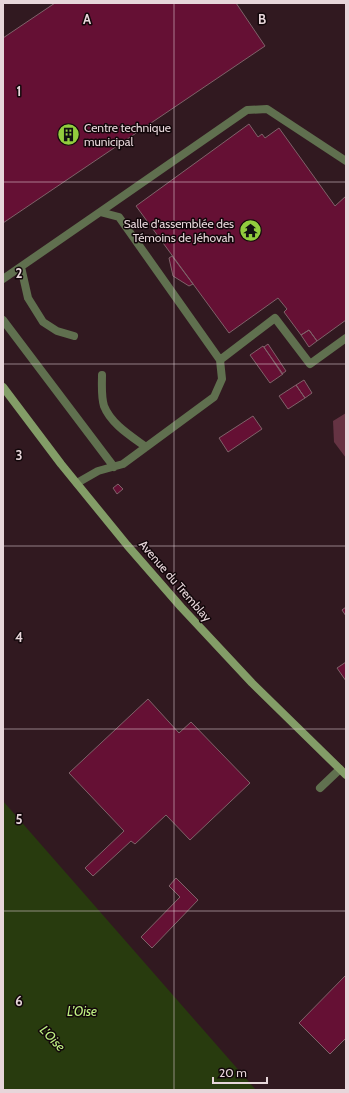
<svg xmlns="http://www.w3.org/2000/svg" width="349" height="1093" viewBox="0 0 349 1093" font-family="Cabin,sans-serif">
<rect width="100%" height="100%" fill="#311920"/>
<path fill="#653343" d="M346 413V458L334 442 333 421Z"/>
<path fill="#283b0e" d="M3 801 256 1090H3Z"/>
<path fill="#651034" stroke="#7f6269" d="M55 3H236L265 46 3 223V38Z
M249 124 258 137 262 134 265 138 279 128 335 206 346 196V320L317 341 309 330 301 335 284 312 287 309 278 298 229 333 136 206Z
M172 256 193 284 189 286 173 276 169 258Z
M309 330 317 341 309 347 301 335Z
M268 344 286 371 282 374 264 347Z
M263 346 283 374 270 383 250 355Z
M304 380 312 393 305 398 296 385Z
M296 385 305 398 288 409 279 396Z
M253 416 262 429 228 452 219 438Z
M118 484 123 489 117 494 113 488Z
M346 607V616L342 610Z
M346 662V681L337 668Z
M148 699 179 733 191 722 250 783 190 840 166 815 135 844 131 841 93 876 85 868 124 831 69 773Z
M176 878 198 900 152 948 141 937 180 897 169 886Z
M346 975V1038L330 1054 299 1023Z"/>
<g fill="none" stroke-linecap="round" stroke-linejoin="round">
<path stroke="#60704f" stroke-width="8" d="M100 212 247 110 267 109 346 161
M21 267 28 298 43 322 57 331 74 336
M3 279 100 212 119 217 220 360 222 379 214 397 123 464 98 471 77 483
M3 320 114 467
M220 360 275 318 310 364 346 338
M102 375C102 385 101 396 104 406 111 424 131 436 146 447
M320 788 340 769"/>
<path stroke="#839d67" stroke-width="8" d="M3 387 61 464 127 545 181 607 252 683 346 775"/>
</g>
<path fill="none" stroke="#e7d6da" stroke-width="1" stroke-opacity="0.55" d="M174 3V1090M3 182H346M3 364H346M3 546H346M3 729H346M3 911H346"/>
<defs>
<symbol id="building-disc" viewBox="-11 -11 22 22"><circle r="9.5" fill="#92cd3e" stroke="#12070a"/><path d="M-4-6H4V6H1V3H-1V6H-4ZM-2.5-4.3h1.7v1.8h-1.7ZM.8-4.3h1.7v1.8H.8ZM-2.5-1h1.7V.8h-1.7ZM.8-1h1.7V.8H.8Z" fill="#111"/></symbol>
<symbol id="temple-disc" viewBox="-11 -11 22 22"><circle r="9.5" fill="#92cd3e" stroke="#12070a"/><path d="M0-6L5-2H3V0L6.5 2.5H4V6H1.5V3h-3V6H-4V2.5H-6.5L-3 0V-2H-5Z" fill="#111"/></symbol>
</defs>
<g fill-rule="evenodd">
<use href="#building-disc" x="56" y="122" width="25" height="25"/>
<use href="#temple-disc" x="238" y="218" width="25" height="25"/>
</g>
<g text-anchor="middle" stroke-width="3" stroke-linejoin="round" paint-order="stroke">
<g font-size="12" fill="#e7d6da" stroke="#12070a" text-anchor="start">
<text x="84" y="132">Centre technique<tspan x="84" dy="14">municipal</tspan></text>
<text x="234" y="228" text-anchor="end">Salle d'assemblée des<tspan x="234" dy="14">Témoins de Jéhovah</tspan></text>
</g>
<g font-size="12" fill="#e7d6da" stroke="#12070a">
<text transform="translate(175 581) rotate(49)" y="4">Avenue du Tremblay</text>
</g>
<g font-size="13" font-style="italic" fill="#bff283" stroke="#12070a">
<text x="82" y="1016">L’Oise</text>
<text transform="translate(53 1038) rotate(46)" y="5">L'Oise</text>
</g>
</g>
<g font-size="13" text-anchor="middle" font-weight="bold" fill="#e7d6da" stroke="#12070a" stroke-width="3" stroke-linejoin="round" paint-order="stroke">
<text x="87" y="24">A</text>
<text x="262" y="24">B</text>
<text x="19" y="96">1</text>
<text x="19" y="278">2</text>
<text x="19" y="460">3</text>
<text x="19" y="642">4</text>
<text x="19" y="824">5</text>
<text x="19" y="1006">6</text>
</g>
<rect width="349" height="1093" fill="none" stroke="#e7d6da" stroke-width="8"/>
<path d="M213 1077v6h54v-6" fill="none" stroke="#e7d6da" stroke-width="2"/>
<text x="219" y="1077" font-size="12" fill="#e7d6da" stroke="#12070a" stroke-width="3" paint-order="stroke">20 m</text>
</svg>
